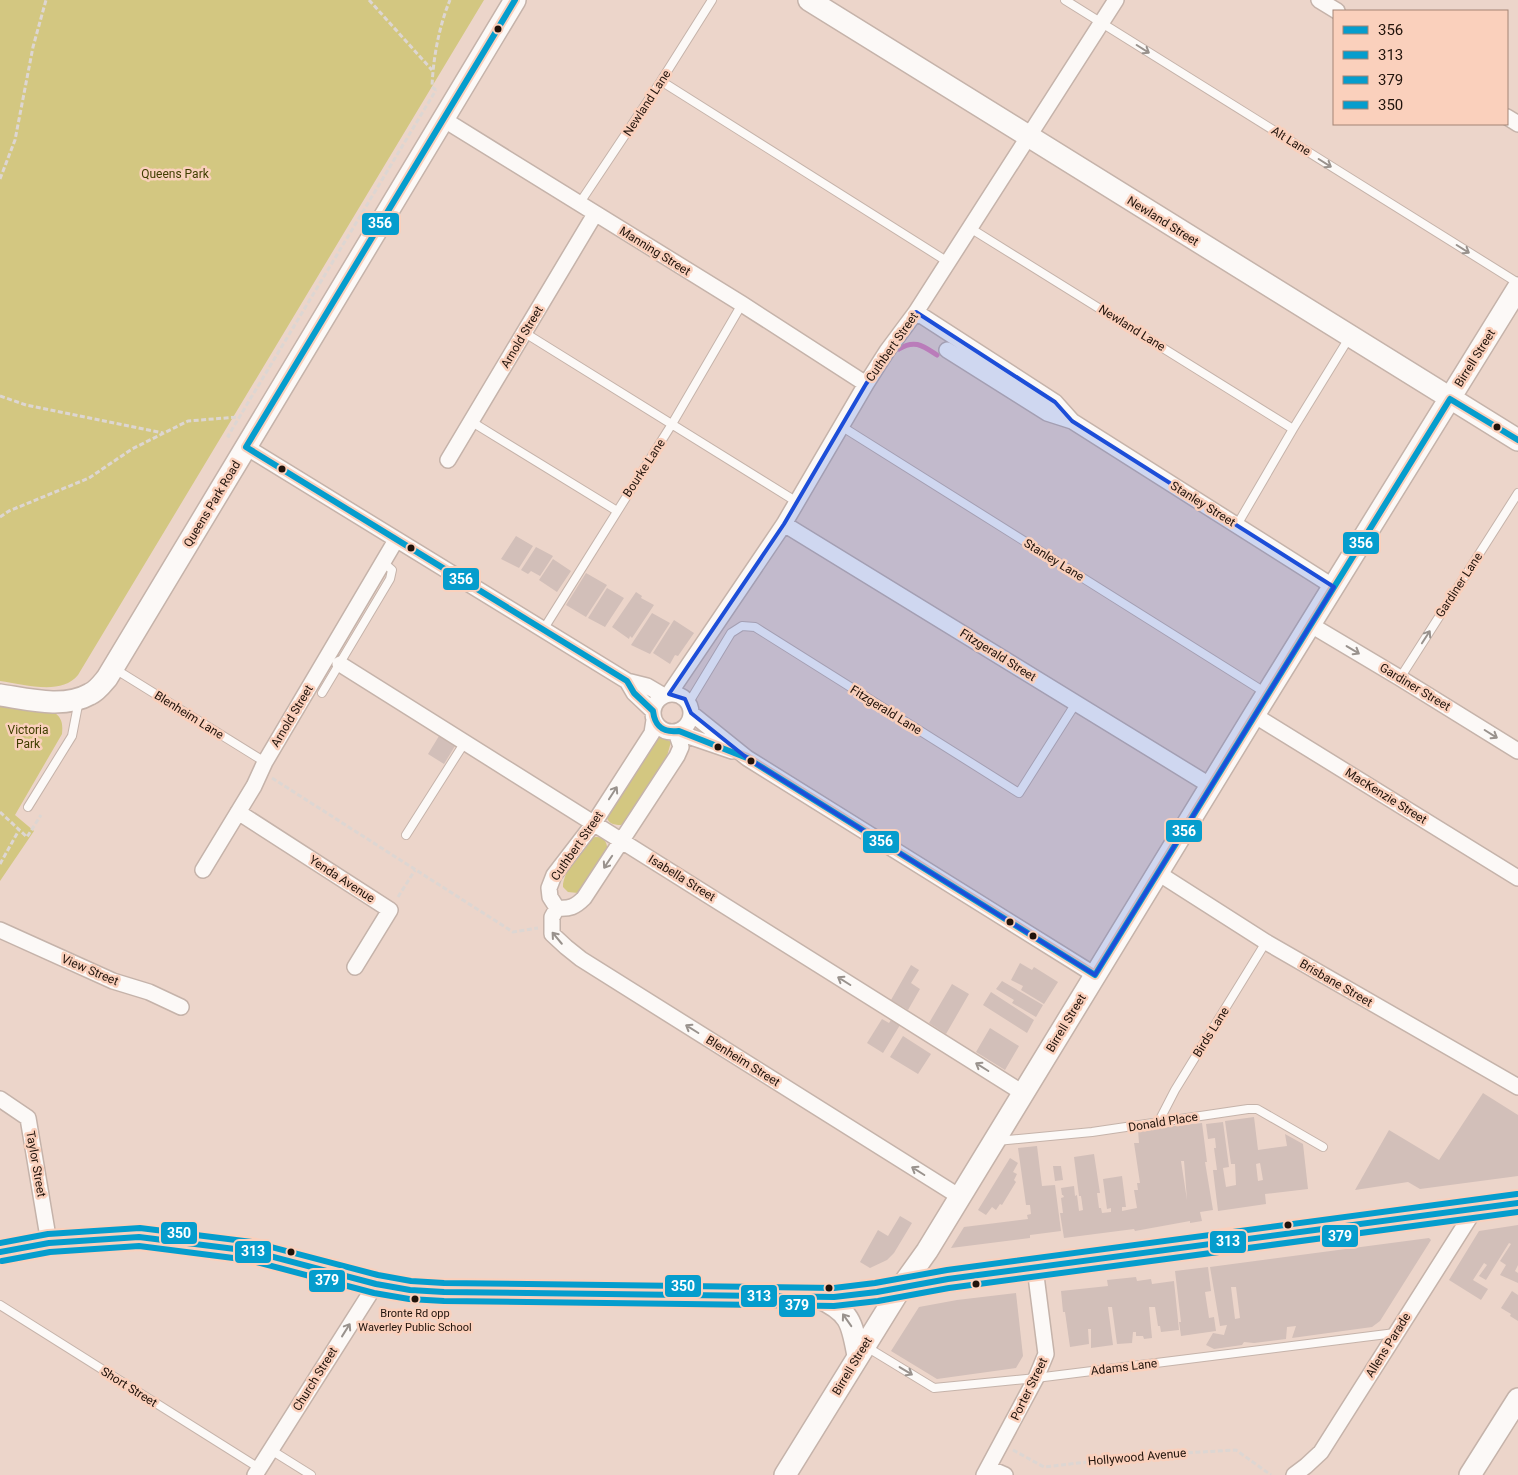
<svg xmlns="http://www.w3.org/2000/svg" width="1518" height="1475" viewBox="0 0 1518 1475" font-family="Roboto,sans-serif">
<rect width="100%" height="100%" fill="#ecd5ca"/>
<path fill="#d3c781" d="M0 0H484L78 675C61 696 24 684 0 681Z
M0 704 52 711C62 717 63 723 62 734L15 815 34 831 0 881Z
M659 735 671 742 667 756 625 822 621 825C613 825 607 823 606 814Z
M595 837C603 836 608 842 607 850L578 893 568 892 563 887C562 875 583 840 595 837Z"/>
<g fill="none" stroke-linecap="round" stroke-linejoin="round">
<path stroke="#e188b3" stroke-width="5" d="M899 349C915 339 923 346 937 355"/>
</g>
<path fill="#d2bfb9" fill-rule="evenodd" d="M516 536 533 546 519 568 501 559Z
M536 547 553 556 540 576 531 571 528 574 521 570Z
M553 559 571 571 557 592 539 580Z
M586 573 607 585 586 617 566 605Z
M607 588 624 598 605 627 588 618Z
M636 592 642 596 641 598 654 605 632 638 630 636 629 639 612 627Z
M652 613 670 623 650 654 631 645Z
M674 620 694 633 678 656 675 655 670 664 653 653Z
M439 736 455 746 444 764 428 754Z
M1020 963 1032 970 1034 967 1058 982 1044 1004 1021 990 1023 986 1011 980Z
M911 965 919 970 911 983 920 989 908 1010 891 1000Z
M1002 981 1043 1005 1036 1017 1012 1003 1014 1000 996 989Z
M952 984 969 994 946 1034 929 1023Z
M991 992 1034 1020 1027 1033 983 1005Z
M882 1019 889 1023 891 1020 900 1025 883 1053 867 1043Z
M990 1028 1019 1046 1005 1070 976 1052Z
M903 1036 931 1054 918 1074 890 1057Z
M1483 1093 1518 1115V1176L1420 1189 1408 1182 1355 1190 1389 1130 1439 1160Z
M1254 1117 1258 1150 1287 1146 1285 1134 1303 1144 1308 1189 1265 1194 1266 1204 1218 1211 1213 1170H1217L1214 1148H1216L1215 1138 1208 1139 1206 1124 1223 1122 1229 1167 1223 1168 1226 1187 1236 1185 1235 1164H1231L1225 1121ZM1260 1163 1263 1180 1258 1181 1256 1164Z
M1202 1123 1207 1162H1205L1213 1210 1200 1212 1202 1221 1190 1223V1221L1135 1231 1134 1229 1064 1238 1060 1213H1063L1061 1198 1064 1197 1063 1195H1062L1061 1188 1074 1186 1075 1196 1077 1195 1079 1211 1083 1210 1081 1196H1079L1074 1157 1094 1154 1100 1193H1097L1099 1208H1101L1102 1213 1111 1212V1208L1107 1209 1103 1179 1122 1176 1126 1207H1122V1211L1137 1208 1134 1190H1138L1137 1183H1140L1134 1143H1139L1138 1130ZM1181 1161H1184L1187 1200Z
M1037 1146 1042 1186 1055 1185 1061 1231 1030 1235V1238L951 1248 964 1227 1028 1219 1027 1215 1031 1214 1030 1205H1026L1018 1148Z
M1010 1158 1018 1163 1013 1172 1017 1174 1014 1180 1016 1182 1002 1205 1000 1204 996 1210 992 1207 986 1215 978 1210Z
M1053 1166H1061L1063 1180 1055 1181Z
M900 1216 912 1223 894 1253 887 1260 870 1268 860 1262 878 1230 888 1236Z
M1518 1225V1265L1515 1271 1518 1273V1283L1500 1275 1506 1265 1500 1261 1511 1244 1509 1243 1486 1280 1479 1276 1487 1265 1484 1263 1473 1280 1488 1289 1481 1300 1449 1280 1479 1231Z
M1429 1238 1431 1240 1380 1321 1372 1327 1292 1338 1296 1326 1287 1327 1286 1339 1254 1343 1244 1342 1242 1345 1214 1349 1206 1345 1213 1333 1224 1335 1227 1325 1220 1326 1210 1267ZM1231 1287H1236L1240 1318 1235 1319Z
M1208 1267 1211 1291 1205 1292 1209 1318 1214 1317 1216 1331 1181 1336 1179 1322H1181L1175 1271Z
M1136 1277 1137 1281 1151 1279 1152 1284 1174 1281 1179 1330 1161 1332 1160 1326H1158L1155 1307H1149L1152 1338 1144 1339 1143 1336H1136V1332H1133L1132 1343 1117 1344 1112 1307H1108L1113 1345 1091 1348V1329H1088L1089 1344 1070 1347 1065 1312H1063L1061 1291 1108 1286 1107 1280Z
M1512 1291 1518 1295V1321L1510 1316 1511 1314 1501 1308Z
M1016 1293 1023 1356 1016 1368 937 1379 891 1351 919 1307 957 1300Z"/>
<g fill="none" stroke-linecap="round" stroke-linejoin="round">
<defs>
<path id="lane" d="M1065 0 1518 283
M661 81 948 262
M579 204 661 81 712 0
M970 228 1293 429
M525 333 797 502
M472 422 617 511
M841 426 1266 693
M1237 525 1293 429 1349 338
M543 630 672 424 742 304
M115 669 265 762
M1400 678 1518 493
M322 693 390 579 392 570 384 563
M688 704 731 633 742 626 755 627 1019 793 1076 703
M28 807 72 736 79 700
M406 835 465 742
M1158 1123 1175 1090 1266 942
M997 1141 1092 1132 1248 1109H1257L1323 1147
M0 1305 259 1468
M865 1346 934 1388 1036 1378 1395 1333
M271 1450 311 1475"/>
<path id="street" d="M1319 0 1337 11
M1507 117 1518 124
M443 119 742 304 866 384
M916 312 1055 402 1072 421 1334 587
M947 350 1047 413 1072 421
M246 447 627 681 647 686 664 696
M448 460 595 214
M784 524 1211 786
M1311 625 1400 678 1518 751
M340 664 1023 1093
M627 681 634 693 653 711
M669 694 784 524 866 384 887 351 916 312 1116 0
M653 713a19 19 0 1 1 38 0a19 19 0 1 1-38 0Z
M691 713 747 758 1095 975
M1254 715 1518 878
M654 720 652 733 594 823 554 875 549 888 550 897 557 908C570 909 575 907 584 898L677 756 681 747 676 732
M679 731 691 737 732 751
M238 812 390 910 355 967
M203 870 254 786 265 762 396 540
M1158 873 1266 942 1518 1087
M557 908 552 917V934L566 947 581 959 960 1197
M0 930 113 981 149 992 181 1007
M0 1099 28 1118 49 1243
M989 1468 1005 1475
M255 1475 376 1284
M984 1475 1036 1378 1046 1354 1035 1268
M1294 1475 1306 1466 1321 1452 1475 1209"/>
<path id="secondary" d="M809 0 1518 440
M0 695C27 699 64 709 90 694 97 691 102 684 107 678L515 0
M0 1252 49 1243 139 1237 251 1251 376 1284 410 1290 444 1292 834 1297C872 1295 910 1285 948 1279L1518 1203
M818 1297C851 1312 852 1323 858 1356
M785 1475 902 1286 927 1251 1254 715 1518 288
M1470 1475 1518 1399"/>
</defs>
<use href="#lane" stroke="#c5b3aa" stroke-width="10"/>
<use href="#street" stroke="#c5b3aa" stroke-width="18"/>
<use href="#secondary" stroke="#c5b3aa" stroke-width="24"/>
<path stroke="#ddd6d2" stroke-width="3" stroke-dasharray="5 2.5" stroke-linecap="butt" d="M369 0 432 70
M436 90 432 87C433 59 439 26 450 0
M0 179 15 140 33 47 46 0
M0 396 26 405 163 433
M230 437 228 436 436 90
M0 517 9 511 89 478 132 449 188 421 238 417
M272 778 513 932 538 928
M0 812 27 837 41 815
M0 864 19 830
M398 897 415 870
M1013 1450 1044 1467 1148 1455 1236 1450 1271 1475"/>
<use href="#lane" stroke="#fcf9f7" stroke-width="8"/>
<use href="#street" stroke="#fcf9f7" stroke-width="15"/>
<use href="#secondary" stroke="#fcf9f7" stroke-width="21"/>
<defs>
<path id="bus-1" d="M1450 399 1518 440
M246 447 627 681 634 693 653 711C655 727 663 733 679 731L747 758 1095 975
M246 447 515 0
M1095 975 1450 399"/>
<path id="bus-2" d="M0 1252 49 1243 139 1237 251 1251 376 1284 410 1290 444 1292 834 1297 877 1292 948 1279 1518 1203"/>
<path id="bus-3" d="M2 1261 50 1252 139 1246 249 1260 374 1293 409 1299 444 1301 834 1306 878 1301 949 1288 1518 1212"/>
<path id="bus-4" d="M0 1243 48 1234 140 1228 252 1242 378 1275 411 1281 444 1283 834 1288 875 1283 947 1270 1517 1194"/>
</defs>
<use href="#bus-1" stroke="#fad0bc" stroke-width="10"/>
<use href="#bus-2" stroke="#fad0bc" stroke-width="10"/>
<use href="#bus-3" stroke="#fad0bc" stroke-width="10"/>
<use href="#bus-4" stroke="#fad0bc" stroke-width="10"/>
<use href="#bus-1" stroke="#059dcd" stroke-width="6"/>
<use href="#bus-2" stroke="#059dcd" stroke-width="6"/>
<use href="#bus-3" stroke="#059dcd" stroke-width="6"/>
<use href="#bus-4" stroke="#059dcd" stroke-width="6"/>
</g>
<defs><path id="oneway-shaft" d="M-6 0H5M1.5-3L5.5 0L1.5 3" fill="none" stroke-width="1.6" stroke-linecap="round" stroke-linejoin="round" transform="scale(1.25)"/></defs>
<g stroke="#99928d">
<use href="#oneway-shaft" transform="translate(1143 49) rotate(32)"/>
<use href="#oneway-shaft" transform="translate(1325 163) rotate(32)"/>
<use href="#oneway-shaft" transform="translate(1463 249) rotate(32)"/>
<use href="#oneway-shaft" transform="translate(1426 637) rotate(-57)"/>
<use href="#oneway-shaft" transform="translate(1353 650) rotate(31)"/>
<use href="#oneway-shaft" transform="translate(1491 734) rotate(32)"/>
<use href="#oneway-shaft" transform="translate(613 793) rotate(-57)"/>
<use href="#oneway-shaft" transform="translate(608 862) rotate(124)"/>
<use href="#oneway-shaft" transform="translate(557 938) rotate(-130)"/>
<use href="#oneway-shaft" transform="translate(844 981) rotate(-148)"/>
<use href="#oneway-shaft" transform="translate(692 1029) rotate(-148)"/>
<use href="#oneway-shaft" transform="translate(982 1067) rotate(-148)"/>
<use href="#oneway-shaft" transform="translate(918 1171) rotate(-148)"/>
<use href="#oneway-shaft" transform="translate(847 1320) rotate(-125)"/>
<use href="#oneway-shaft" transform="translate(346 1330) rotate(-58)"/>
<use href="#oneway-shaft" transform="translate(906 1371) rotate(31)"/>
</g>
<path fill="#1d4ed8" fill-opacity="0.2" stroke="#1d4ed8" stroke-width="4" stroke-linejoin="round" d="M916 312 1055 402 1072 421 1334 587 1095 975 747 758 691 713 685 699 669 694 784 524 866 384Z"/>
<g fill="#21130b" stroke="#fad0bc" stroke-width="2">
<circle cx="498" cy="29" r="4.5"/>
<circle cx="1497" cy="427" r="4.5"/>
<circle cx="282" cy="469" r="4.5"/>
<circle cx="411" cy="548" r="4.5"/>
<circle cx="718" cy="747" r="4.5"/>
<circle cx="751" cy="761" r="4.5"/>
<circle cx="1010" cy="922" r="4.5"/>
<circle cx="1033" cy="936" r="4.5"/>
<circle cx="1288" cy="1225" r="4.5"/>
<circle cx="291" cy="1252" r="4.5"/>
<circle cx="976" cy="1284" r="4.5"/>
<circle cx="829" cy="1288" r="4.5"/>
<circle cx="415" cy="1299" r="4.5"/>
</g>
<g text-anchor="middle" stroke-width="5" stroke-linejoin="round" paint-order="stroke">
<g font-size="11" fill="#21130b" stroke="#fad0bc">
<text x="415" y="1317">Bronte Rd opp<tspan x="415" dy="14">Waverley Public School</tspan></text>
</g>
<g font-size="12" fill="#21130b" stroke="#fad0bc">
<text transform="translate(647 103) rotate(-57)" y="4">Newland Lane</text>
<text transform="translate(1291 141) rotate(32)" y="4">Alt Lane</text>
<text transform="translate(1163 221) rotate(32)" y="4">Newland Street</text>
<text transform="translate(655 251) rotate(32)" y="4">Manning Street</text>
<text transform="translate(1132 328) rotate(32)" y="4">Newland Lane</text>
<text transform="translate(522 337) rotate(-59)" y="4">Arnold Street</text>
<text transform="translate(892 347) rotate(-55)" y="4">Cuthbert Street</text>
<text transform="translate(1475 358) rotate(-58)" y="4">Birrell Street</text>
<text transform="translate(644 468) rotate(-57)" y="4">Bourke Lane</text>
<text transform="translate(212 504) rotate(-59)" y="4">Queens Park Road</text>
<text transform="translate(1203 504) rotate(32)" y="4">Stanley Street</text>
<text transform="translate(1054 560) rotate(32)" y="4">Stanley Lane</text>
<text transform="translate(1459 585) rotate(-57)" y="4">Gardiner Lane</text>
<text transform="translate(998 655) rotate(32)" y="4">Fitzgerald Street</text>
<text transform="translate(1415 687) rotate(31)" y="4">Gardiner Street</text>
<text transform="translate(886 710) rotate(32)" y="4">Fitzgerald Lane</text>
<text transform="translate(189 715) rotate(32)" y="4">Blenheim Lane</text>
<text transform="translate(292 716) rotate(-59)" y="4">Arnold Street</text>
<text transform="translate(1386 796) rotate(32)" y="4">MacKenzie Street</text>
<text transform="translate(577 846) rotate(-55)" y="4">Cuthbert Street</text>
<text transform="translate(682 878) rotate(32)" y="4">Isabella Street</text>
<text transform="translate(342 879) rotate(33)" y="4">Yenda Avenue</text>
<text transform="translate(90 970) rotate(23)" y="4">View Street</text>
<text transform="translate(1336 983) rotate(30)" y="4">Brisbane Street</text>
<text transform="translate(1066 1023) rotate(-59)" y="4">Birrell Street</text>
<text transform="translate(1211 1032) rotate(-58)" y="4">Birds Lane</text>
<text transform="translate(743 1061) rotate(32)" y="4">Blenheim Street</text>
<text transform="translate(1163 1122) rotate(-9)" y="4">Donald Place</text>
<text transform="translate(36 1164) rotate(80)" y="4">Taylor Street</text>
<text transform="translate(1388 1345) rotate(-58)" y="4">Allens Parade</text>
<text transform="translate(852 1366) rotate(-59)" y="4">Birrell Street</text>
<text transform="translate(1124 1367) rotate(-7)" y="4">Adams Lane</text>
<text transform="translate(315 1379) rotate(-58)" y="4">Church Street</text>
<text transform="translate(129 1387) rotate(32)" y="4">Short Street</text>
<text transform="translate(1029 1389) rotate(-64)" y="4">Porter Street</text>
<text transform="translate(1137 1457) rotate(-5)" y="4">Hollywood Avenue</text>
</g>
<g font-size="12" fill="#403e00" stroke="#fad0bc">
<text x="175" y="178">Queens Park</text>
<text x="28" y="734">Victoria<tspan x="28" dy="14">Park</tspan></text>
</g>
</g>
<g stroke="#fad0bc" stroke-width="2">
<rect x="361" y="212" width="39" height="24" rx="5" fill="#059dcd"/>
<rect x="1342" y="531" width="38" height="24" rx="5" fill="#059dcd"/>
<rect x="442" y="567" width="38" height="24" rx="5" fill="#059dcd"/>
<rect x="1165" y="819" width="38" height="24" rx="5" fill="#059dcd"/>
<rect x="862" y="830" width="38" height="24" rx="5" fill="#059dcd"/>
<rect x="160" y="1221" width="38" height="24" rx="5" fill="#059dcd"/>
<rect x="1321" y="1224" width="38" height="24" rx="5" fill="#059dcd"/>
<rect x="1209" y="1230" width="38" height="24" rx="5" fill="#059dcd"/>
<rect x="234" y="1240" width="38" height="24" rx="5" fill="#059dcd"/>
<rect x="308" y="1269" width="38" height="24" rx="5" fill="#059dcd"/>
<rect x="664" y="1274" width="38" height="24" rx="5" fill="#059dcd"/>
<rect x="740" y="1284" width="38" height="24" rx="5" fill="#059dcd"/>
<rect x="778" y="1294" width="38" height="24" rx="5" fill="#059dcd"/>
</g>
<g font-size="14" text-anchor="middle" font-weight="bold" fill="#fff">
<text x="380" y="228">356</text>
<text x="1361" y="548">356</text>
<text x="461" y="584">356</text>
<text x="1184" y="836">356</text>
<text x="881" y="846">356</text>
<text x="179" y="1238">350</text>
<text x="1340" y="1241">379</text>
<text x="1228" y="1246">313</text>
<text x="253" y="1256">313</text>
<text x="327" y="1285">379</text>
<text x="683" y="1291">350</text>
<text x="759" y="1301">313</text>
<text x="797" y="1310">379</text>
</g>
<rect x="1333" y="10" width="175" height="115" fill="#fad0bc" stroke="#a38475"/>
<rect x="1343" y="26" width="25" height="8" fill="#059dcd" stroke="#a38475"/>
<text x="1378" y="35" font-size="15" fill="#21130b">356</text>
<rect x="1343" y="51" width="25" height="8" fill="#059dcd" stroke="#a38475"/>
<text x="1378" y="60" font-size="15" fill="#21130b">313</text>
<rect x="1343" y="76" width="25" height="8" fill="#059dcd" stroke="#a38475"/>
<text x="1378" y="85" font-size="15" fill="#21130b">379</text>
<rect x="1343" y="101" width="25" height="8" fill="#059dcd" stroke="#a38475"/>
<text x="1378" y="110" font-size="15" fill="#21130b">350</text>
</svg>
